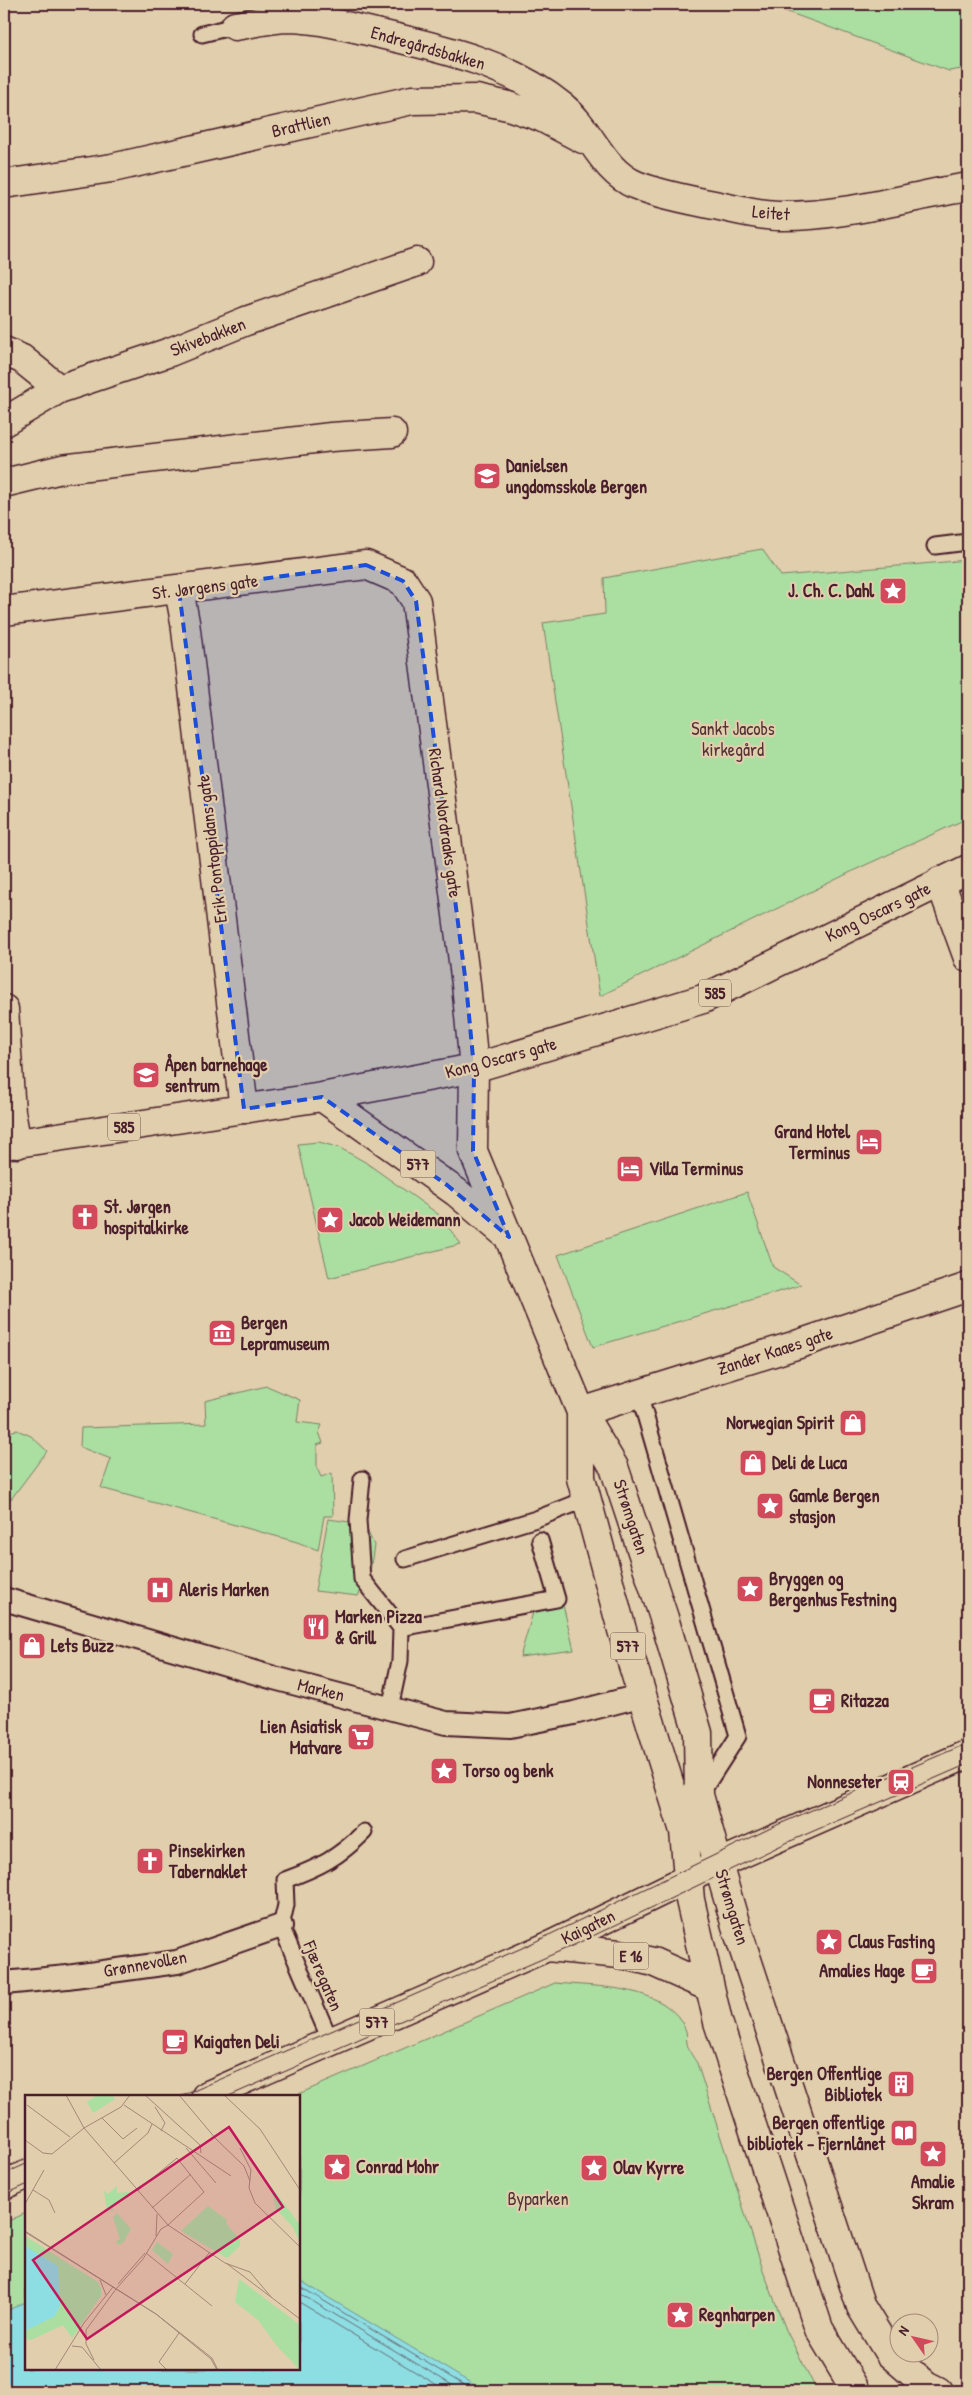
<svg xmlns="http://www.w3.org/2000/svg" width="972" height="2395" viewBox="0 0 972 2395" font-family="'Patrick Hand',sans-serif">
<rect width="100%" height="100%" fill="#e0ceac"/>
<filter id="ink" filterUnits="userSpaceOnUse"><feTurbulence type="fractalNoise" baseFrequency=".02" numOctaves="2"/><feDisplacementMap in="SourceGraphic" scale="10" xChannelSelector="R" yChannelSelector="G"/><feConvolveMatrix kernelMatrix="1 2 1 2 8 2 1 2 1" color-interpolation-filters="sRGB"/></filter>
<g filter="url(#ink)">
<path fill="#aadfa1" stroke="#7a7f66" d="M766 4H968V68L949 71Z
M762 549 781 576 968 560V818L859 868 600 996 543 623 605 614 604 578Z
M319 1142 340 1148 365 1162 438 1214 461 1244 329 1278 298 1144Z
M747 1192 773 1267 801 1285 593 1347 558 1255Z
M267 1386 300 1400 297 1422 322 1425 319 1432 323 1443 317 1445V1468L321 1477 332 1473 333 1516H324L318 1550 297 1542 101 1488 111 1459 80 1447 81 1428 206 1424 205 1401Z
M17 1430 31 1436 47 1451 11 1499 4 1495V1433Z
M328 1519 364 1524 374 1545 370 1572 358 1596 315 1591Z
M562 1601 574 1650 520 1657 534 1609Z
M555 1983C595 1987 669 1984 686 2031 687 2035 686 2039 687 2043 688 2050 693 2057 697 2063L763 2270 786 2330 817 2391H4V2223L26 2213V2369H299V2096H294Z"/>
<path fill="#8ddee3" stroke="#729299" d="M299 2280 484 2391H4V2312L26 2302V2369H299Z"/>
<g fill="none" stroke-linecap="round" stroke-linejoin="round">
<path stroke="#656b75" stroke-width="1" d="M299 2286 474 2391
M299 2293 462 2391
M299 2302 447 2391"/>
<defs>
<path id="service" d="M202 34 235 26
M935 546 968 542
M639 1394 738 1736 702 1792
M362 1479 358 1520 362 1579 401 1628
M405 1559 536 1519 587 1499
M390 1708 400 1661 401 1628 557 1599 540 1540
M331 2042 281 1926 286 1905 285 1880C320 1867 338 1858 364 1832"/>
<path id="pedestrian" d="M4 1599 274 1678 446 1723 510 1726 574 1713 643 1695
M4 1983 67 1977 177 1962 281 1926"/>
<path id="minor" d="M235 26C253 23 272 18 290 18 321 19 351 27 380 34 445 49 511 64 563 107 591 130 601 170 636 185 658 194 685 199 709 204 731 208 757 216 780 216 843 217 906 197 968 187
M4 184 112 168 412 100 476 99 508 106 541 117 583 139
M4 351 22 359 59 389
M4 422 59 389 170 352 246 321 417 262
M4 483 62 469 331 437 392 433
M179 590 185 622 244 1109
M4 611 366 565 403 581 416 601 466 984 474 1068
M940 881 968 958
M4 1009 11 1112 17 1144
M581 1412 796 1345 968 1287"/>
<path id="secondary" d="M718 1864 968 1754"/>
<path id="primary" d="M322 1097 456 1192 503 1232
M4 1145 322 1097 474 1068 703 999 968 869
M581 1412V1478L622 1630 684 1831 688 1878
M206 2096 547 1947 718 1864 699 1795 698 1733 664 1618 614 1467 581 1412 473 1151 474 1068
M4 2185 26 2175"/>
<path id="trunk" d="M718 1864 736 1926 861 2307 889 2353 926 2385 938 2391
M688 1878 690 1900 718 2022 819 2329 856 2391
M547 1947 620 1954 653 1962 709 1987"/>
</defs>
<use href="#service" stroke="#4a1f2b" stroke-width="19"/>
<use href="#pedestrian" stroke="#4a1f2b" stroke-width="26"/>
<use href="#minor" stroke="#4a1f2b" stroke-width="31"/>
<use href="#secondary" stroke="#4a1f2b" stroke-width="31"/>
<use href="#primary" stroke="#4a1f2b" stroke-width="31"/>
<use href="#trunk" stroke="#4a1f2b" stroke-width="31"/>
<use href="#service" stroke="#e0ceac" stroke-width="15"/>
<use href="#pedestrian" stroke="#e0ceac" stroke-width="22"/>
<use href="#minor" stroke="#e0ceac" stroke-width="28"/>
<use href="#secondary" stroke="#e0ceac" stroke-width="28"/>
<use href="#primary" stroke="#e0ceac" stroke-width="28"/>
<use href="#trunk" stroke="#e0ceac" stroke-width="28"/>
<path stroke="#4a1f2b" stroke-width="1" d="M182 2096 522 1948 777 1825 968 1743
M229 2096 574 1945 786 1843 968 1764
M4 2174 26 2164
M4 2195 26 2185"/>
</g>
</g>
<path fill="#1d4ed8" fill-opacity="0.2" stroke="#1d4ed8" stroke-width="4" stroke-dasharray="10 6" stroke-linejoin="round" d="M366 565 403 581 416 601 466 984 474 1068 473 1151 509 1237 447 1185 322 1097 244 1109 179 590Z"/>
<defs>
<symbol id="school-square" viewBox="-11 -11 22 22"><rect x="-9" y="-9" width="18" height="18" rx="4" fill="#d1495b" stroke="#e0ceac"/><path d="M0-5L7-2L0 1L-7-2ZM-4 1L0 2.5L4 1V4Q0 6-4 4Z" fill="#fff"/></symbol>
<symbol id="sight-square" viewBox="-11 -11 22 22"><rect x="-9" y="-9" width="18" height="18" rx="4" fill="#d1495b" stroke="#e0ceac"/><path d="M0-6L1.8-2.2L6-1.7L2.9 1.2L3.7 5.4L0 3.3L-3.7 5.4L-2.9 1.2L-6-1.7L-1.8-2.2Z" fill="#fff"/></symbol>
<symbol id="hotel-square" viewBox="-11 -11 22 22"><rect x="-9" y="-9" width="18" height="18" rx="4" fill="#d1495b" stroke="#e0ceac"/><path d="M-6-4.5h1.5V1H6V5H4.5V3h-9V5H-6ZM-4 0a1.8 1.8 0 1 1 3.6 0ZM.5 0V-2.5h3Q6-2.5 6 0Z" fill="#fff"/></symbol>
<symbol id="church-square" viewBox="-11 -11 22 22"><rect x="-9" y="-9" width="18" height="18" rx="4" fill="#d1495b" stroke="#e0ceac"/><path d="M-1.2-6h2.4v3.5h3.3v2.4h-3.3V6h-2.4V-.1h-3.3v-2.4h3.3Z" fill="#fff"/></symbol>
<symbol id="museum-square" viewBox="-11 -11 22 22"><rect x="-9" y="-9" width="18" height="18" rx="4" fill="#d1495b" stroke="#e0ceac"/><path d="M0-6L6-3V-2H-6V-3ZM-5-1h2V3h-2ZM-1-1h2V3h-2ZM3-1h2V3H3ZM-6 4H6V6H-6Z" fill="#fff"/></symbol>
<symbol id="shop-square" viewBox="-11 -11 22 22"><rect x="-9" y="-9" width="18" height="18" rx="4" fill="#d1495b" stroke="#e0ceac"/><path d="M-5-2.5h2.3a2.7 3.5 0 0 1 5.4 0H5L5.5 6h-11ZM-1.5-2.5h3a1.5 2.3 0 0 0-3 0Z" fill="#fff"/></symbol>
<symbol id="hospital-square" viewBox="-11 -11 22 22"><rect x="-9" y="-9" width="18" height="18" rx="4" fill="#d1495b" stroke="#e0ceac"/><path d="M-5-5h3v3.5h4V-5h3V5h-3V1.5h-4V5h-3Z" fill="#fff"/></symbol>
<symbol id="restaurant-square" viewBox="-11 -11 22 22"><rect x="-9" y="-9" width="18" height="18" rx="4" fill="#d1495b" stroke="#e0ceac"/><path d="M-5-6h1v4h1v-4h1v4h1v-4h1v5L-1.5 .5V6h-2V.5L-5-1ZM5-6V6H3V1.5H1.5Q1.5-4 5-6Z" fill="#fff"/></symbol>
<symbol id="cafe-square" viewBox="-11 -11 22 22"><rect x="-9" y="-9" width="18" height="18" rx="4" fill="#d1495b" stroke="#e0ceac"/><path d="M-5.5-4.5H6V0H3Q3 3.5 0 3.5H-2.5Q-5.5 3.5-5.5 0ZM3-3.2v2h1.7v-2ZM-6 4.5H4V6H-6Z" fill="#fff"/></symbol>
<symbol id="supermarket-square" viewBox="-11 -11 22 22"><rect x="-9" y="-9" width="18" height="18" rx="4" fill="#d1495b" stroke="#e0ceac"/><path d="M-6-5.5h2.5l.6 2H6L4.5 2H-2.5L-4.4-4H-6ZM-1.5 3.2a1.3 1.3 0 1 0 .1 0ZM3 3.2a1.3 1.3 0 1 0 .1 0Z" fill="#fff"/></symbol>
<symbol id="station-square" viewBox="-11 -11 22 22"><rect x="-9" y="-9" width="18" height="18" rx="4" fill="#d1495b" stroke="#e0ceac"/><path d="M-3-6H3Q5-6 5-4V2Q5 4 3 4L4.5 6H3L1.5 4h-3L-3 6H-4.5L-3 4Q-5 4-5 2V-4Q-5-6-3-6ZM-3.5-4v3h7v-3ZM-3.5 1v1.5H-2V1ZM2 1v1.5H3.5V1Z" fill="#fff"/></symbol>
<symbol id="building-square" viewBox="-11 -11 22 22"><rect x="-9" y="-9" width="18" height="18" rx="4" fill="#d1495b" stroke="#e0ceac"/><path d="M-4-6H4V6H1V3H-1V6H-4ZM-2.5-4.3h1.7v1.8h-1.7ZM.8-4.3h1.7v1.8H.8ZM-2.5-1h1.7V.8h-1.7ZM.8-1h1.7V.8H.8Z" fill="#fff"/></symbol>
<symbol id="library-square" viewBox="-11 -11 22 22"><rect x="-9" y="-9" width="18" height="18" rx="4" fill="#d1495b" stroke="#e0ceac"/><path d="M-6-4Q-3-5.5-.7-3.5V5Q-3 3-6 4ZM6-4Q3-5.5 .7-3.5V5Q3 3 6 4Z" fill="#fff"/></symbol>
</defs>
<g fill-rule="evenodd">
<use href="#school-square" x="471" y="460" width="32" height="32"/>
<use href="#sight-square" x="877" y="575" width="32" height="32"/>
<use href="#school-square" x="130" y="1059" width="32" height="32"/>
<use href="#hotel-square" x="853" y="1126" width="32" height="32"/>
<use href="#hotel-square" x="614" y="1153" width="32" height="32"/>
<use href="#church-square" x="69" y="1201" width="32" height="32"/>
<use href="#sight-square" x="314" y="1204" width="32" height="32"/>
<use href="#museum-square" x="206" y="1317" width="32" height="32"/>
<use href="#shop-square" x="837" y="1407" width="32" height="32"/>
<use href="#shop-square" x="737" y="1447" width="32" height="32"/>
<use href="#sight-square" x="754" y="1490" width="32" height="32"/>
<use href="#sight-square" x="734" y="1573" width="32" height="32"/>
<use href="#hospital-square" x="144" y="1574" width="32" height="32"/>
<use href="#restaurant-square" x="300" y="1611" width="32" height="32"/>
<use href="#shop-square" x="16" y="1630" width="32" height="32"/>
<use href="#cafe-square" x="806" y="1685" width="32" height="32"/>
<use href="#supermarket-square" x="345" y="1721" width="32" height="32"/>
<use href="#sight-square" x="428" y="1755" width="32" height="32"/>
<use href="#station-square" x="885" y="1766" width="32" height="32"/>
<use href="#church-square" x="134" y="1845" width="32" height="32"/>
<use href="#sight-square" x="813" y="1926" width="32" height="32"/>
<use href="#cafe-square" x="908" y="1955" width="32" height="32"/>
<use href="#cafe-square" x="159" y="2026" width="32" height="32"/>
<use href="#building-square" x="885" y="2068" width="32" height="32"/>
<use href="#library-square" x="888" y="2117" width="32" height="32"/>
<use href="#sight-square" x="917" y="2138" width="32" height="32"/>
<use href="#sight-square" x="321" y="2151" width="32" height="32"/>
<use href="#sight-square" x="578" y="2152" width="32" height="32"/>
<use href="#sight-square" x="664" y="2299" width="32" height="32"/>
</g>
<g text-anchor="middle" stroke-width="4.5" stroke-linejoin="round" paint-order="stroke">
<g fill="#e0ceac" stroke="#775452" stroke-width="1">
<rect x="699" y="979.5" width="32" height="27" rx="4"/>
<rect x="108" y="1113.5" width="32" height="27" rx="4"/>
<rect x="400.5" y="1150.5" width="35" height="27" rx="4"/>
<rect x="610.5" y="1632.5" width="35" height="27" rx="4"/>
<rect x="613.5" y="1942.5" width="35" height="27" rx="4"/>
<rect x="359.5" y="2008.5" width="35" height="27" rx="4"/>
</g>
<g font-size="16" font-weight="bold" fill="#4a1f2b">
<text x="715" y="999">585</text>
<text x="124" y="1133">585</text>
<text x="418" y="1170">577</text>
<text x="628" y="1652">577</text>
<text x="631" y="1962">E 16</text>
<text x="377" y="2028">577</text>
</g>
<g font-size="18" fill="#4a1f2b" stroke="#e0ceac">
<text transform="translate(428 48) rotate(16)" y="6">Endregårdsbakken</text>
<text transform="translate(301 125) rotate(-13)" y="6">Brattlien</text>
<text transform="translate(771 213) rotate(5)" y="6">Leitet</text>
<text transform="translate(208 337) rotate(-21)" y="6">Skivebakken</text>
<text transform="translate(205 587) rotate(-7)" y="6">St. Jørgens gate</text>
<text transform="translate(445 823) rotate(82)" y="6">Richard Nordraaks gate</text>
<text transform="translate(212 849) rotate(-97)" y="6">Erik Pontoppidans gate</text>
<text transform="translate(878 912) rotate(-26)" y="6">Kong Oscars gate</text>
<text transform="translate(501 1058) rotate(-15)" y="6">Kong Oscars gate</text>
<text transform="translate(775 1351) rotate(-18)" y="6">Zander Kaaes gate</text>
<text transform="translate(631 1517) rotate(72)" y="6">Strømgaten</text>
<text transform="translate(321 1690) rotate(14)" y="6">Marken</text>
<text transform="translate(732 1907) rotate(73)" y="6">Strømgaten</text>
<text transform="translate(588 1927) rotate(-26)" y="6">Kaigaten</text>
<text transform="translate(145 1964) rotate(-10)" y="6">Grønnevollen</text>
<text transform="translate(323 1976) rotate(67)" y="6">Fjæregaten</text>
</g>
<g font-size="18" font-weight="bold" fill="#4a1f2b" stroke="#e0ceac" text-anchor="start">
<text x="506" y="472">Danielsen<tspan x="506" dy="21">ungdomsskole Bergen</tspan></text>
<text x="874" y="597" text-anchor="end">J. Ch. C. Dahl</text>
<text x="165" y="1071">Åpen barnehage<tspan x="165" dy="21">sentrum</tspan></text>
<text x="850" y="1138" text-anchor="end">Grand Hotel<tspan x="850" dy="21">Terminus</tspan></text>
<text x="649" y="1175">Villa Terminus</text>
<text x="104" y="1213">St. Jørgen<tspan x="104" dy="21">hospitalkirke</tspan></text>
<text x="349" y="1226">Jacob Weidemann</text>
<text x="241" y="1329">Bergen<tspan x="241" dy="21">Lepramuseum</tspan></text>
<text x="834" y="1429" text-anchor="end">Norwegian Spirit</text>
<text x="772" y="1469">Deli de Luca</text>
<text x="789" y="1502">Gamle Bergen<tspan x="789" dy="21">stasjon</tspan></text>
<text x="769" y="1585">Bryggen og<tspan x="769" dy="21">Bergenhus Festning</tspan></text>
<text x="179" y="1596">Aleris Marken</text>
<text x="335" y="1623">Marken Pizza<tspan x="335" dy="21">&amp; Grill</tspan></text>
<text x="51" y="1652">Lets Buzz</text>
<text x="841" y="1707">Ritazza</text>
<text x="342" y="1733" text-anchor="end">Lien Asiatisk<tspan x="342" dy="21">Matvare</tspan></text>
<text x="463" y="1777">Torso og benk</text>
<text x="882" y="1788" text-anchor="end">Nonneseter</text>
<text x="169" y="1857">Pinsekirken<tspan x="169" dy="21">Tabernaklet</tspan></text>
<text x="848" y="1948">Claus Fasting</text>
<text x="905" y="1977" text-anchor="end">Amalies Hage</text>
<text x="194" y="2048">Kaigaten Deli</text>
<text x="882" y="2080" text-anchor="end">Bergen Offentlige<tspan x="882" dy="21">Bibliotek</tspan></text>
<text x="885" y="2129" text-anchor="end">Bergen offentlige<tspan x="885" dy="21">bibliotek - Fjernlånet</tspan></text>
<text x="356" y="2173">Conrad Mohr</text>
<text x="613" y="2174">Olav Kyrre</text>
<text x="933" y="2188" text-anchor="middle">Amalie<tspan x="933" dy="21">Skram</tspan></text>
<text x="699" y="2321">Regnharpen</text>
</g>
<g font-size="18" fill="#543237" stroke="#e0ceac">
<text x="733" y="735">Sankt Jacobs<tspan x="733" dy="21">kirkegård</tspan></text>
<text x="538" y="2205">Byparken</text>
</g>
</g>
<g transform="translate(25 2095)">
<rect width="275" height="275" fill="#e0ceac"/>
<path d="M72 0H87L90 4 68 18 62 7ZM245 90 275 130V147L267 131 251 114ZM92 91V98L106 97 87 111 88 116H82L79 96 83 99ZM183 111 202 125 201 128 215 145V151L202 163 156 136ZM92 118 106 134 98 148 93 150 91 146 95 144 88 123ZM0 141 73 187 76 194V201L47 243 38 230 6 245 0 244ZM132 147 148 159 143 169 127 155ZM214 184 275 230V275L252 251 233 225 210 207Z" fill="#aadfa1"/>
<path d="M0 151 33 171 35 211 30 221 0 236Z" fill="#8ddee3"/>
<path fill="none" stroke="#a48878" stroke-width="1" d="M41 0 59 33 96 12 105 0M120 0 175 50 176 58M154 0 191 44 219 71 225 86M199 0 235 34 275 95M2 10 45 42M99 10 206 81M130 12 140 28 136 36M77 23 98 44 112 33M0 45 18 58 27 59 59 33 143 130 200 168 225 177 247 203M161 53 191 88M215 53 226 75 224 93 230 108 275 152M89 68 123 38 127 29M8 95 24 105 30 118M112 96 152 63 179 97 143 130M0 109 19 75M127 113 166 79M0 136 131 219 187 263 193 275M0 137 131 219 186 264 192 275M131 141 132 119M121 158 187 211M201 168 275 224M75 185 81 200M93 189 120 158M160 189 184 158M91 194 118 164 136 134 143 130M47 251 57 252 76 275M69 265 61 249V235L91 194M30 275 59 228 88 192M142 275 134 267 154 238"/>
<path fill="#c2185b" fill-opacity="0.15" stroke="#c2185b" stroke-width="2.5" d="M204 32 258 112 62 244 8 165Z"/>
<rect width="275" height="275" fill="none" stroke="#4a1f2b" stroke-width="2.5"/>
</g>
<rect width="972" height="2395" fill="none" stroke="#e0ceac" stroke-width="20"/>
<rect x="10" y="10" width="952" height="2375" fill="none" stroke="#4a1f2b" stroke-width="2" filter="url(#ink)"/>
<g transform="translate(914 2338) rotate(304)"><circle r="24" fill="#e0ceac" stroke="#a48878"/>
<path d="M0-4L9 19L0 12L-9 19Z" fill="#d1495b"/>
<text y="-8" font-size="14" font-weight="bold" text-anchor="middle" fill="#4a1f2b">N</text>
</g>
</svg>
